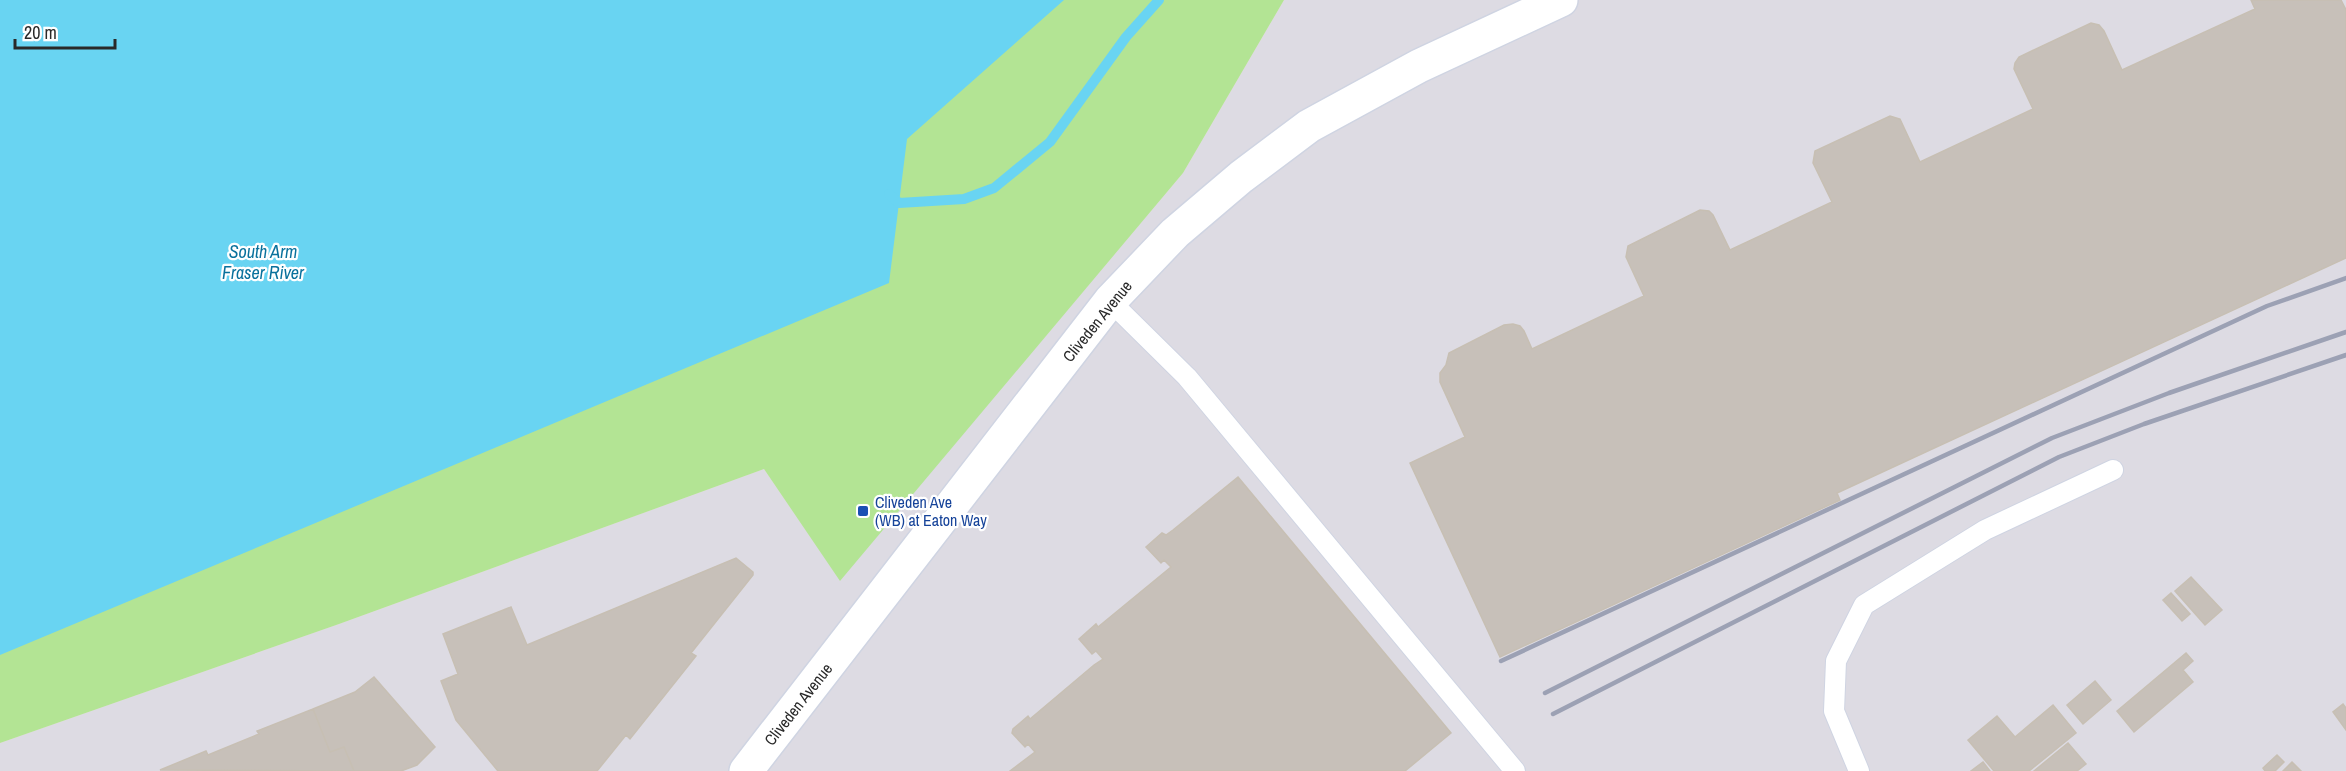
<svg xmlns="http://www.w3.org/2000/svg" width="2346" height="771" viewBox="0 0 2346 771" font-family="'Archivo Narrow',sans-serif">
<rect width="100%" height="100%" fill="#ece3da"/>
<path fill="#dddbe3" d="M1284 0H2346V771H0V743L339 624 764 469 840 580 1183 173Z"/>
<path fill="#b3e494" d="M678 0H1284L1183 173 840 581 764 469 339 624 0 743V538Z"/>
<path fill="#69d4f2" d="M0 0H1064L907 139 889 283 0 655Z"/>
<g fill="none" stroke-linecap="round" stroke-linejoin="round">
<path stroke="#69d4f2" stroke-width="10" d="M889 194 899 203 964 199 994 188 1050 142 1126 37 1159 0"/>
</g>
<path fill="#c7c0b9" stroke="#c7bfb3" stroke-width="1.5" d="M2251 0H2341L2346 10V258L1837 493 1840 500 1500 657 1410 463 1465 437 1440 382V373L1446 365 1449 353 1504 325 1513 324 1520 326 1524 331 1532 349 1644 296 1626 257 1628 246 1700 210 1709 211 1713 215 1730 250 1832 202 1813 163 1815 151 1890 116 1900 119 1920 162 2033 109 2014 69 2015 63 2019 57 2091 23 2099 25 2104 31 2122 70 2255 9Z
M1238 477 1451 733 1405 771H1010L1035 752 1028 744 1025 747 1012 733 1013 729 1028 716 1030 719 1094 665 1103 659 1096 651 1092 654 1079 639 1096 624 1098 627 1171 567 1164 560 1161 563 1146 547 1162 533 1166 535 1173 530Z
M736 558 753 572V575L691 653 696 656 630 739 626 735 597 771H498L456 720 441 681 458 674 443 634 511 607 527 645Z
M2191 577 2222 610 2205 625 2175 591Z
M2171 593 2190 614 2182 621 2163 600Z
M2186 653 2193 661 2183 670 2193 682 2134 732 2117 711Z
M374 677 435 747 417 765 401 771H354L344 747 330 752 313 709 355 692Z
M2095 681 2111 700 2083 724 2067 705Z
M2343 704 2346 708V730L2333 712Z
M2053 705 2076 733 2029 771H1994L1968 740 1997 716 2015 737Z
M313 709 330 752 344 747 354 771 160 770 206 751 208 755 259 734 257 731Z
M2068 743 2086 764 2077 771H2034Z
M2277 755 2284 762 2275 771H2265L2263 768Z
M1983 762 1990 771H1971Z
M2292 762 2301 771H2283Z"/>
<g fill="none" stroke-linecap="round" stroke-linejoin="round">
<defs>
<path id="service" d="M1110 301 1187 377 1515 771
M1859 771 1834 711 1836 661 1864 605 1985 530 2113 470"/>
<path id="tertiary" d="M746 771 1110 301 1175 233 1241 177 1309 126 1419 66 1561 0"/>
</defs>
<use href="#service" stroke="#cfd4e2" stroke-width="22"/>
<use href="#tertiary" stroke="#cfd4e2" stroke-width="36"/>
<use href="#service" stroke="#fff" stroke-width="20"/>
<use href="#tertiary" stroke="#fff" stroke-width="33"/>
<path stroke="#9ca1b4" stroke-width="4.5" d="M1501 661 2267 306 2346 278
M1545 693 2052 438 2169 393 2346 332
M1553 714 2059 457 2144 424 2346 355"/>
</g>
<rect fill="#1a4fb4" stroke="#fff" stroke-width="2" x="857" y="505" width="12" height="12" rx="3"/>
<g text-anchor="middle" stroke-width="4.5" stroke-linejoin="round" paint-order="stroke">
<g font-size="16" fill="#292929" stroke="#fff">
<text transform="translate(1097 321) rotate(-51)" y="6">Cliveden Avenue</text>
<text transform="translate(798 704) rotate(-52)" y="6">Cliveden Avenue</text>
</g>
<g font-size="16" fill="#164399" stroke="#fff" text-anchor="start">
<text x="875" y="508">Cliveden Ave<tspan x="875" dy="18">(WB) at Eaton Way</tspan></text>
</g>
<g font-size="18" font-style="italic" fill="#09719c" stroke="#fff">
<text x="263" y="258">South Arm<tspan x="263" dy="21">Fraser River</tspan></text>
</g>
</g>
<path d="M15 39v9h100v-9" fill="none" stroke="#292929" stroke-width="3"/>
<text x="24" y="39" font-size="18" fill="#292929" stroke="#ffffff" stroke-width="4.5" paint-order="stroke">20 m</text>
</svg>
